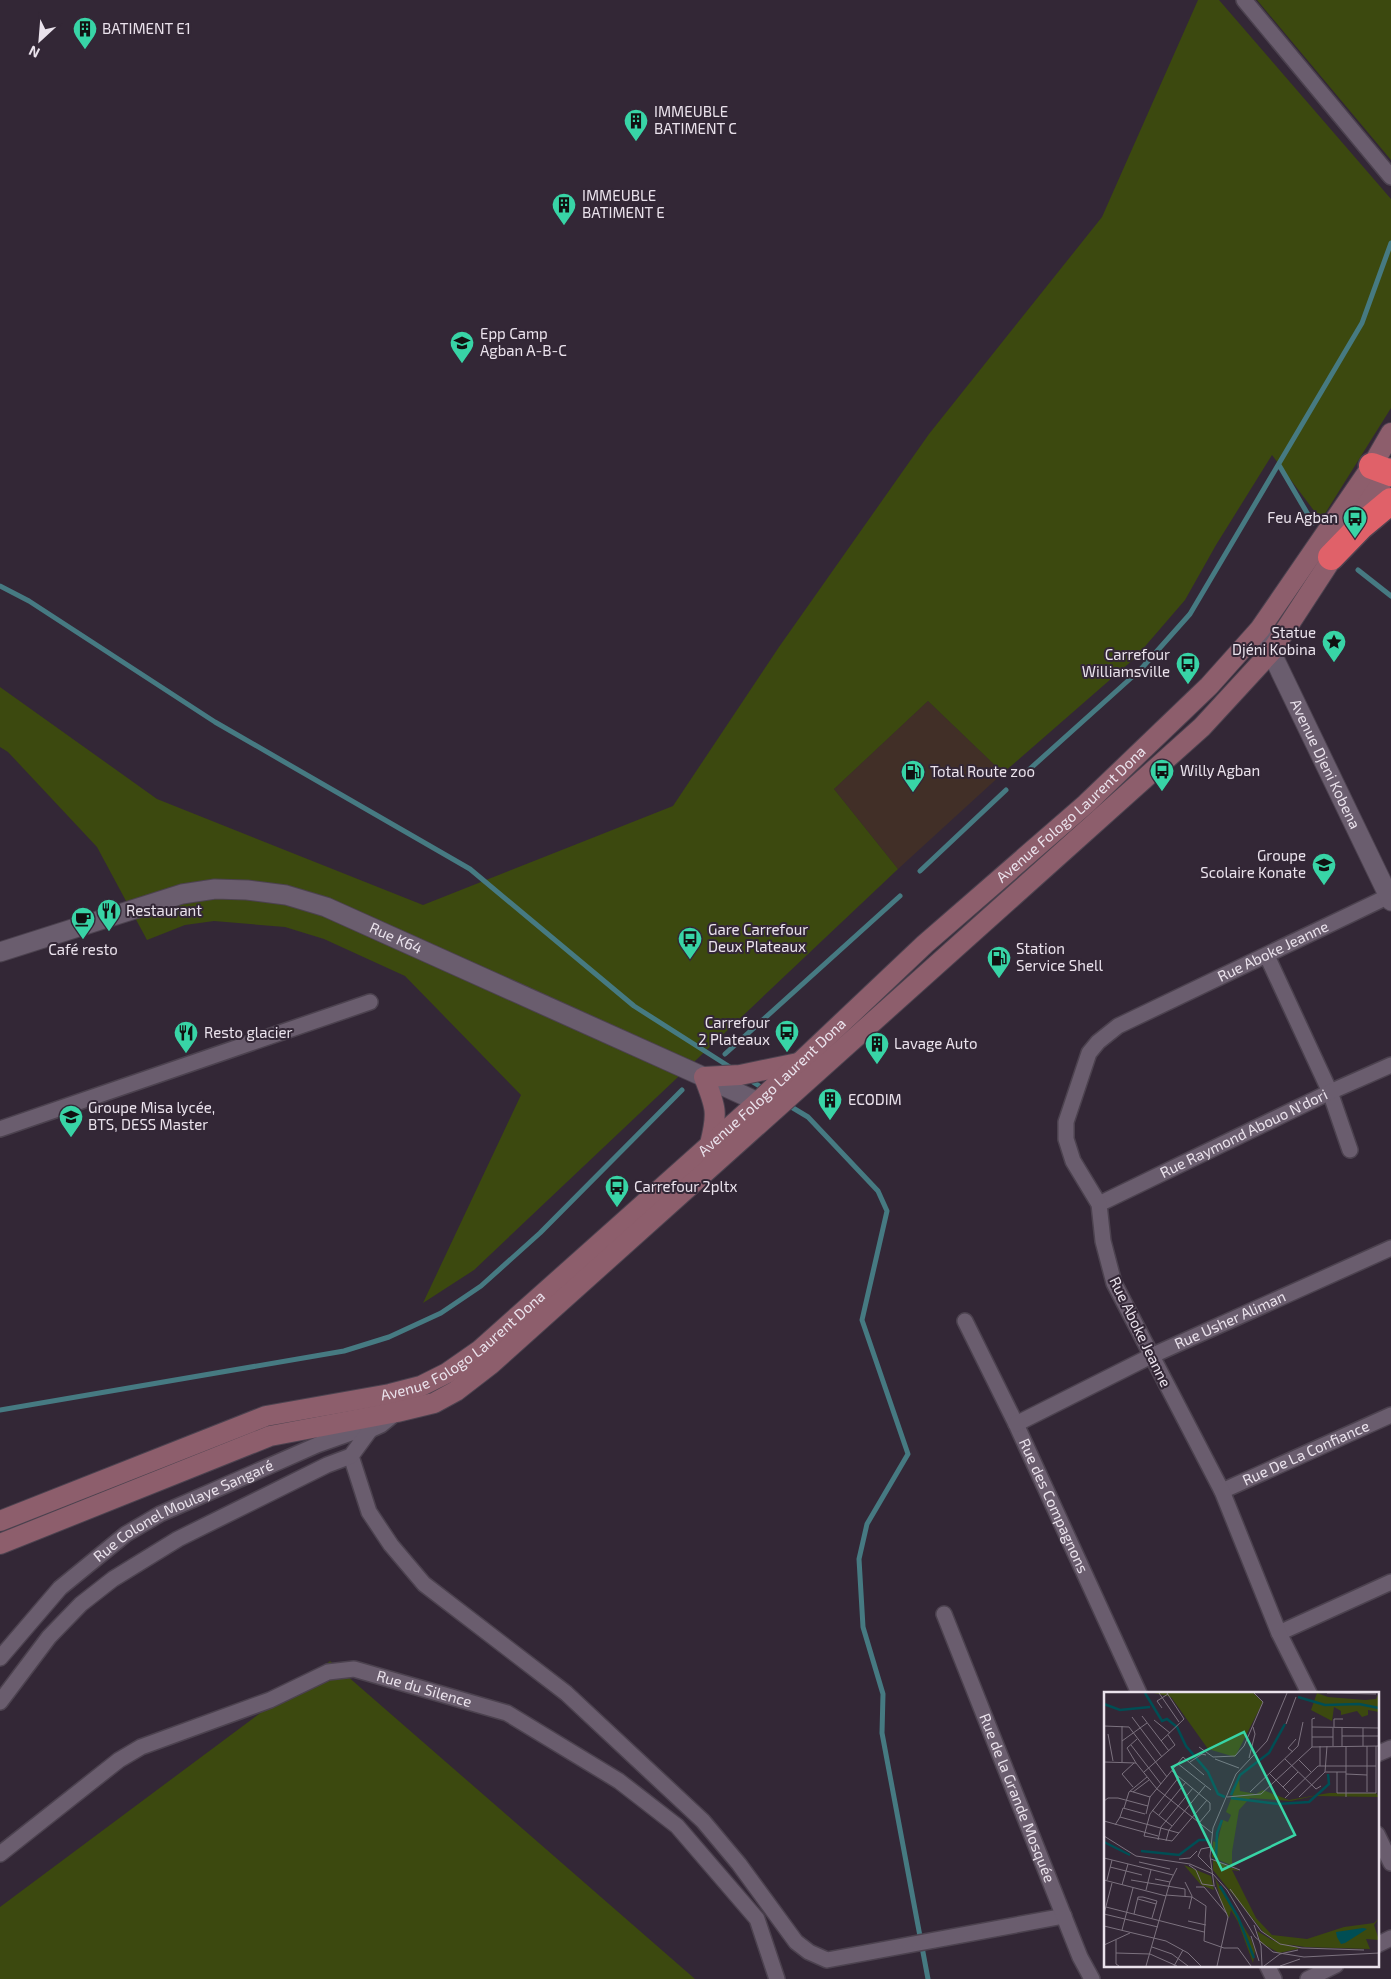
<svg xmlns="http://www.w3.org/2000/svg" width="1391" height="1979" viewBox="0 0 1391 1979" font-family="'Exo 2',sans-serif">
<rect width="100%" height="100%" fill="#332736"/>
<path fill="#412f27" d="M928 701 1003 773 898 869 834 789Z"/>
<path fill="#3c490f" d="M1198 0H1219L1391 199V408L1321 520 1272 455 1216 545 1185 600 1135 658 1003 773 928 701 834 789 898 869 474 1270 423 1303 521 1095 405 976 324 939 285 927 214 921 185 925 147 940 97 847 8 752 0 747V687L157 799 423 905 673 806 779 647 929 434 1102 217Z
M1257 0H1391V160Z
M330 1661 695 1979H0V1907Z"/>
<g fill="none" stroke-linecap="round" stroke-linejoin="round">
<path stroke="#467a82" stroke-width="5" d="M1279 465 1313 523
M1358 570 1391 596
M0 586 29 601 215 722 470 869 634 1006 733 1069
M1022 776 1141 669 1190 614 1362 323 1391 243
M920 871 1006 790
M725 1054 900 896
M748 1079 764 1089
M788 1105 808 1117 878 1191 887 1211 862 1320 908 1454 867 1524 859 1559 863 1627 883 1694 882 1733 928 1979
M0 1410 344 1351 389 1337 441 1313 481 1286 540 1233 682 1090"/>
<defs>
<g id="minor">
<path d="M1244 0 1391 177"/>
<path d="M1267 956 1330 1092 1350 1150"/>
<path d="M0 1129 370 1002"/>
<path id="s1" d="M1099 1204 1330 1092 1391 1065"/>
<path id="s2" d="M965 1321 1016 1424 1139 1693"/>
<path id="s3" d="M1016 1424 1151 1356 1391 1248"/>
<path d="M351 1456 369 1512 391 1545 424 1584 566 1693 703 1821 739 1864 796 1942 809 1952 827 1960 1064 1916"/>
<path id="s4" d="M1222 1491 1391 1415"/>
<path id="s5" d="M944 1614 1080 1957 1092 1979"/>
<path d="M1279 1633 1391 1582"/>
<path id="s6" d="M0 1658 60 1588 126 1534 160 1514 317 1445 351 1433 370 1430 381 1425 397 1412"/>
<path id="s7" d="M1309 1693 1279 1633 1222 1491 1114 1283 1103 1241 1099 1204 1073 1161 1066 1139V1122L1089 1053 1098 1042 1118 1026 1389 896"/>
<path d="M0 1702 49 1637 81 1604 113 1579 178 1539 327 1465 351 1456 370 1430"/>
<path d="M1377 1754 1391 1748"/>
<path d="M1377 1834 1391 1863"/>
<path id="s8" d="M0 1854 119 1760 141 1747 270 1700 328 1672 354 1669 507 1713 619 1781 677 1826 757 1919 777 1979"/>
<path d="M1377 1945 1391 1938"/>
<path d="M1267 1965 1274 1979"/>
<path d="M1308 1979 1336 1965"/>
</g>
<g id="tertiary">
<path id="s9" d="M1260 629 1391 901"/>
<path id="s10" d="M0 952 182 894 215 889 247 890 286 895 326 907 704 1077 758 1102 768 1112"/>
</g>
<g id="secondary">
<path d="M710 1144C718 1113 716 1107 704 1077L740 1075 798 1063"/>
<path id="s11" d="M0 1521 266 1416 390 1394 421 1386 447 1373 480 1350 758 1102 925 944 1086 804 1209 686 1260 629 1372 466 1391 433"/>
<path d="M0 1544 270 1436 397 1412 434 1403 456 1391 491 1364 1202 727 1271 652 1391 468"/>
</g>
<path id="motorway" d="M1372 466 1391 473
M1331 557 1361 526 1391 501"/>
</defs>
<use href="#minor" stroke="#4c424f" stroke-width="18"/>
<use href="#tertiary" stroke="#4c424f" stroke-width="21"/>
<use href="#secondary" stroke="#4c424f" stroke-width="22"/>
<use href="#motorway" stroke="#4c424f" stroke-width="29"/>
<use href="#minor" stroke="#6a5d6e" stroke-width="15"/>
<use href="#tertiary" stroke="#6a5d6e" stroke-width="19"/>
<use href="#secondary" stroke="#8d5e6c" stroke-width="20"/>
<use href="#motorway" stroke="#e06169" stroke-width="26"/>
</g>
<defs>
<symbol id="building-pin" viewBox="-11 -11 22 30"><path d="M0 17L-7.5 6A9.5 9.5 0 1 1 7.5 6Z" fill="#38d4a6" stroke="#332736"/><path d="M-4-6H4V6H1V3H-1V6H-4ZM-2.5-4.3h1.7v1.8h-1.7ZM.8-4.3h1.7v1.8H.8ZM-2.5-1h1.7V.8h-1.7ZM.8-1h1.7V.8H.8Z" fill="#111"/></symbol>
<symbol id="school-pin" viewBox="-11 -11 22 30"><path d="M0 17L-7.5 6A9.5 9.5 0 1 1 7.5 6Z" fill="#38d4a6" stroke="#332736"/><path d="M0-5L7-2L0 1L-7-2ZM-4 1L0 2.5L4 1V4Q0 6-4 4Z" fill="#111"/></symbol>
<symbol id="bus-pin" viewBox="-11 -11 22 30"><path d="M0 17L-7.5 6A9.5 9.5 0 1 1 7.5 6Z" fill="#38d4a6" stroke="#332736"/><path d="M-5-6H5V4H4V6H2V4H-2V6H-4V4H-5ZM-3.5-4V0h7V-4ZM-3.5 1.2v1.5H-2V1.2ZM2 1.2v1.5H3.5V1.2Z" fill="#111"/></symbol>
<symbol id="sight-pin" viewBox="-11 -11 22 30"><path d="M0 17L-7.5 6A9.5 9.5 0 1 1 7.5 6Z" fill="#38d4a6" stroke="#332736"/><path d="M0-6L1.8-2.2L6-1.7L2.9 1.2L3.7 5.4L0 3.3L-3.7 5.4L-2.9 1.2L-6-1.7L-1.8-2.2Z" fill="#111"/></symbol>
<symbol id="fuel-pin" viewBox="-11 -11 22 30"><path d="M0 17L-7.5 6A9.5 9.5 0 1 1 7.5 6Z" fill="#38d4a6" stroke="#332736"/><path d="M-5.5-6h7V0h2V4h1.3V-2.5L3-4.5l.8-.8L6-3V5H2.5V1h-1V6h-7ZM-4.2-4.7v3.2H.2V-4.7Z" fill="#111"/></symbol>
<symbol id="restaurant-pin" viewBox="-11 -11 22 30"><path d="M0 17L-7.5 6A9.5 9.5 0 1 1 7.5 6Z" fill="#38d4a6" stroke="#332736"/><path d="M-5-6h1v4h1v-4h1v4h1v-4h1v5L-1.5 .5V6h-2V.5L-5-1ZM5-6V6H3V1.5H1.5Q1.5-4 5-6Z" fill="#111"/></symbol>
<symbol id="cafe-pin" viewBox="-11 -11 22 30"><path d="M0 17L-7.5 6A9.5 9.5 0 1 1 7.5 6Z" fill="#38d4a6" stroke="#332736"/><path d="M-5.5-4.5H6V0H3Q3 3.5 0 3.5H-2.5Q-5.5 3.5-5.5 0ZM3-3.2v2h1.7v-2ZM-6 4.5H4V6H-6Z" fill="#111"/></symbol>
<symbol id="university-pin" viewBox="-11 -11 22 30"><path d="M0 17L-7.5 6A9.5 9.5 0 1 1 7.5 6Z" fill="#38d4a6" stroke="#332736"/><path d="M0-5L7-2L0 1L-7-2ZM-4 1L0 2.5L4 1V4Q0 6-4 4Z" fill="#111"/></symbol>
</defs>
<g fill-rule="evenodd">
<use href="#building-pin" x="71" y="15" width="28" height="38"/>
<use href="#building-pin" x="622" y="107" width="28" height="38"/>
<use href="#building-pin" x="550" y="191" width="28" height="38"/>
<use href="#school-pin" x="448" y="329" width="28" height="38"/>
<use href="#bus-pin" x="1341" y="504" width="28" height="38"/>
<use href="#sight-pin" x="1320" y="628" width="28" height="38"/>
<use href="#bus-pin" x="1174" y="650" width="28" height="38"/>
<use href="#bus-pin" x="1148" y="757" width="28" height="38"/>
<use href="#fuel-pin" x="899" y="758" width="28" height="38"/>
<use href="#school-pin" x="1310" y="851" width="28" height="38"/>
<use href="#restaurant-pin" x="95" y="897" width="28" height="38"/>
<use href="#cafe-pin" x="69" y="905" width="28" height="38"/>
<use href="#bus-pin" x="676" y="925" width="28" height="38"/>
<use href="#fuel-pin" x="985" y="944" width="28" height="38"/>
<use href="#bus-pin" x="773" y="1018" width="28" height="38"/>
<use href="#restaurant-pin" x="172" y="1019" width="28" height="38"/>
<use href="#building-pin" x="863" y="1030" width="28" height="38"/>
<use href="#building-pin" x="816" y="1086" width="28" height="38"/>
<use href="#university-pin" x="57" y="1103" width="28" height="38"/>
<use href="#bus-pin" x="603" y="1173" width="28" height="38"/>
</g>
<g text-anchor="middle" stroke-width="4" stroke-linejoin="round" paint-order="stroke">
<g font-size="15" fill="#eae2ec" stroke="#332736" text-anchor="start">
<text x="102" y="34">BATIMENT E1</text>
<text x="654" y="117">IMMEUBLE<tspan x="654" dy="17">BATIMENT C</tspan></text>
<text x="582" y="201">IMMEUBLE<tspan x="582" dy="17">BATIMENT E</tspan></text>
<text x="480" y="339">Epp Camp<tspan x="480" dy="17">Agban A-B-C</tspan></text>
<text x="1338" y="523" text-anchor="end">Feu Agban</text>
<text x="1316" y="638" text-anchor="end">Statue<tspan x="1316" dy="17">Djéni Kobina</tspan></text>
<text x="1170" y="660" text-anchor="end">Carrefour<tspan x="1170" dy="17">Williamsville</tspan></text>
<text x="1180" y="776">Willy Agban</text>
<text x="930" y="777">Total Route zoo</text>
<text x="1306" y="861" text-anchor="end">Groupe<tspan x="1306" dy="17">Scolaire Konate</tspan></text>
<text x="126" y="916">Restaurant</text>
<text x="708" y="935">Gare Carrefour<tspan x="708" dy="17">Deux Plateaux</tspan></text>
<text x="1016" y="954">Station<tspan x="1016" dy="17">Service Shell</tspan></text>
<text x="83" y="955" text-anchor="middle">Café resto</text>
<text x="770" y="1028" text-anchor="end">Carrefour<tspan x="770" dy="17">2 Plateaux</tspan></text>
<text x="204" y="1038">Resto glacier</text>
<text x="894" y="1049">Lavage Auto</text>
<text x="848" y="1105">ECODIM</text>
<text x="88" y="1113">Groupe Misa lycée,<tspan x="88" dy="17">BTS, DESS Master</tspan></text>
<text x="634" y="1192">Carrefour 2pltx</text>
</g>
<g font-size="15" fill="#eae2ec" stroke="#332736">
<text dy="5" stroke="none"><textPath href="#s9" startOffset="150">Avenue Djeni Kobena</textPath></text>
<text dy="5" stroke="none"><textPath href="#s11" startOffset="1311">Avenue Fologo Laurent Dona</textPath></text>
<text dy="5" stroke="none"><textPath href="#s10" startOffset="414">Rue K64</textPath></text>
<text dy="5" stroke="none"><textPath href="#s7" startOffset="910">Rue Aboke Jeanne</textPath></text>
<text dy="5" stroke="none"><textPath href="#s11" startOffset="906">Avenue Fologo Laurent Dona</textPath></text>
<text dy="5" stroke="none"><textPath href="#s1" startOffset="161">Rue Raymond Abouo N'dori</textPath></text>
<text dy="5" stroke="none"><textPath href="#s3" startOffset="238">Rue Usher Aliman</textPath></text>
<text transform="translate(1140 1332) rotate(64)" y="5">Rue Aboke Jeanne</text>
<text dy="5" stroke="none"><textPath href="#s11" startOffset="500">Avenue Fologo Laurent Dona</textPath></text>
<text dy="5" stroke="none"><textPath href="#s4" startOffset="92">Rue De La Confiance</textPath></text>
<text dy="5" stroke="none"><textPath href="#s2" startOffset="205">Rue des Compagnons</textPath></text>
<text dy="5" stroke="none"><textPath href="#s6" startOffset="239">Rue Colonel Moulaye Sangaré</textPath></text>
<text dy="5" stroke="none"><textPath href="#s8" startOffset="478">Rue du Silence</textPath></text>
<text dy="5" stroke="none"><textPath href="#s5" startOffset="198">Rue de la Grande Mosquée</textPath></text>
</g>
</g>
<g transform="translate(1104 1692)">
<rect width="275" height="275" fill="#332736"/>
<path d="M50 1H149L159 10 131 65 104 57 67 5ZM213 1 224 5 261 8 272 7 275 1V20L264 18V23L258 25 253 19 237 23V19L230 15 228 29 207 18ZM135 86 136 99 152 102 159 98 185 108 225 101H272L275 105 210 104 187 109 146 106 135 118 128 160V173L136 177 108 165 109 149 113 151 119 128 124 130 127 123 122 120ZM109 168 136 179 128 178 152 226 168 243 203 247 240 235 270 231 275 226 270 233 275 248 262 247 266 257 201 255 176 251 161 242 109 178ZM80 173 107 184 110 198 97 193ZM111 186 147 247 151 259 149 271 134 230 127 218 125 226 117 210ZM153 239 168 248 197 256 175 261 157 251Z" fill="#3c490f"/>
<path d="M259 236 263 237 241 251 237 252 233 245 232 240Z" fill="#004e54"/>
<path fill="none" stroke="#004e54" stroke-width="2.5" d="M41 1 58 29 63 27 73 35 82 54 104 80 114 102 121 105M194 5 221 13 255 12 275 16M0 12 16 18 46 15M127 103 136 83 165 61 181 32M127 106 174 112 205 110 225 92 224 82M0 150 26 163M37 159 75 163 95 148H105M112 166 113 141 118 128M116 194 134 225 150 266"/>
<path fill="none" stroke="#7c727f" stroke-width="1" d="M55 1 75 30M223 1 272 2M58 16 53 9 64 2M38 24 65 59M28 25 58 65M50 28 66 41M182 32 192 5M0 34 25 35 63 85M18 34V70M208 35 275 36M230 35V27H239M229 36V54M4 42 9 69M238 44H275M208 45H229M18 49 43 31M57 49 80 27 63 1M27 53 57 92M216 54V74M238 54V35M242 54V105M259 54V36M263 54V100M95 55 109 65 131 64 140 54 159 10 150 1M208 55V27L211 26M189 60 184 56 192 47M145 66 151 42 149 35M111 67 135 76M181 67 212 97 217 94M194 67 207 80M0 70 32 71 53 97 108 141M86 70 98 62 102 63M32 71 23 56 33 47M73 71 107 98M68 79 106 111V118L95 131M40 80 71 53 64 43M221 80 223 54M233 80V101H272V54M165 81 185 101M242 82 263 83M75 85 46 122 40 144 68 149 103 108M29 95 18 82 30 71M179 95 194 80M26 99 46 105M29 100 45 88M146 100 194 54 199 30M123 105 157 102 208 55 275 54M195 105 221 80H242M181 106 214 74H272M0 109 4 106H14L44 114M20 116 25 100 43 85M48 118 68 134M42 122 46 105 79 65 100 83M55 123 82 90M16 125 19 116 41 122M0 129 54 144M11 133 16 125 75 141M0 144 32 164 86 172 109 182 123 198 151 245 169 260 200 265 275 261M54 148 57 135 89 96M62 149 65 138 101 94M107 155 97 157 94 164 108 178M0 166 69 183M75 167 86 166 93 159M107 167 136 178M35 170 66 177M85 173 92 178 98 192 111 194M6 175 38 183M51 187 66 190M0 188 62 204M3 188 8 168M27 188 81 197V204M81 190 88 204 85 217M18 193 24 172M110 193 106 164 109 136 132 82 163 49 183 1M92 195H100L123 222M111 195 124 225 113 274M126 197 157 239 176 252 198 256 260 258M42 198 47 178M62 203 88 205 102 214 100 249 120 256H134L147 274M34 207 52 212M2 215 100 240M0 222 54 235M0 222 8 191M30 222 34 205H39L53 209 48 226M84 229 102 233M150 233 157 254 158 274M0 234 62 249 84 261 97 274M18 238 29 196M147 244 155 269M12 248V272L15 274M0 253 26 241M48 255 68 262 84 274M12 261 46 262 73 274M42 274 66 190 73 176M70 274 79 258M160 274 176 262 194 258M176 274 196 267"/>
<path fill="#38d4a6" fill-opacity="0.15" stroke="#38d4a6" stroke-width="2.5" d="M140 40 191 143 118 178 68 75Z"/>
<rect width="275" height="275" fill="none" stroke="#eae2ec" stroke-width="2.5"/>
</g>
<g transform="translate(40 40) rotate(206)" stroke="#332736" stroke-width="4" paint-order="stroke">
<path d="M0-4L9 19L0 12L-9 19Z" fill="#eae2ec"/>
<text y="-8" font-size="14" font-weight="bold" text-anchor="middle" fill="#eae2ec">N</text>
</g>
</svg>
